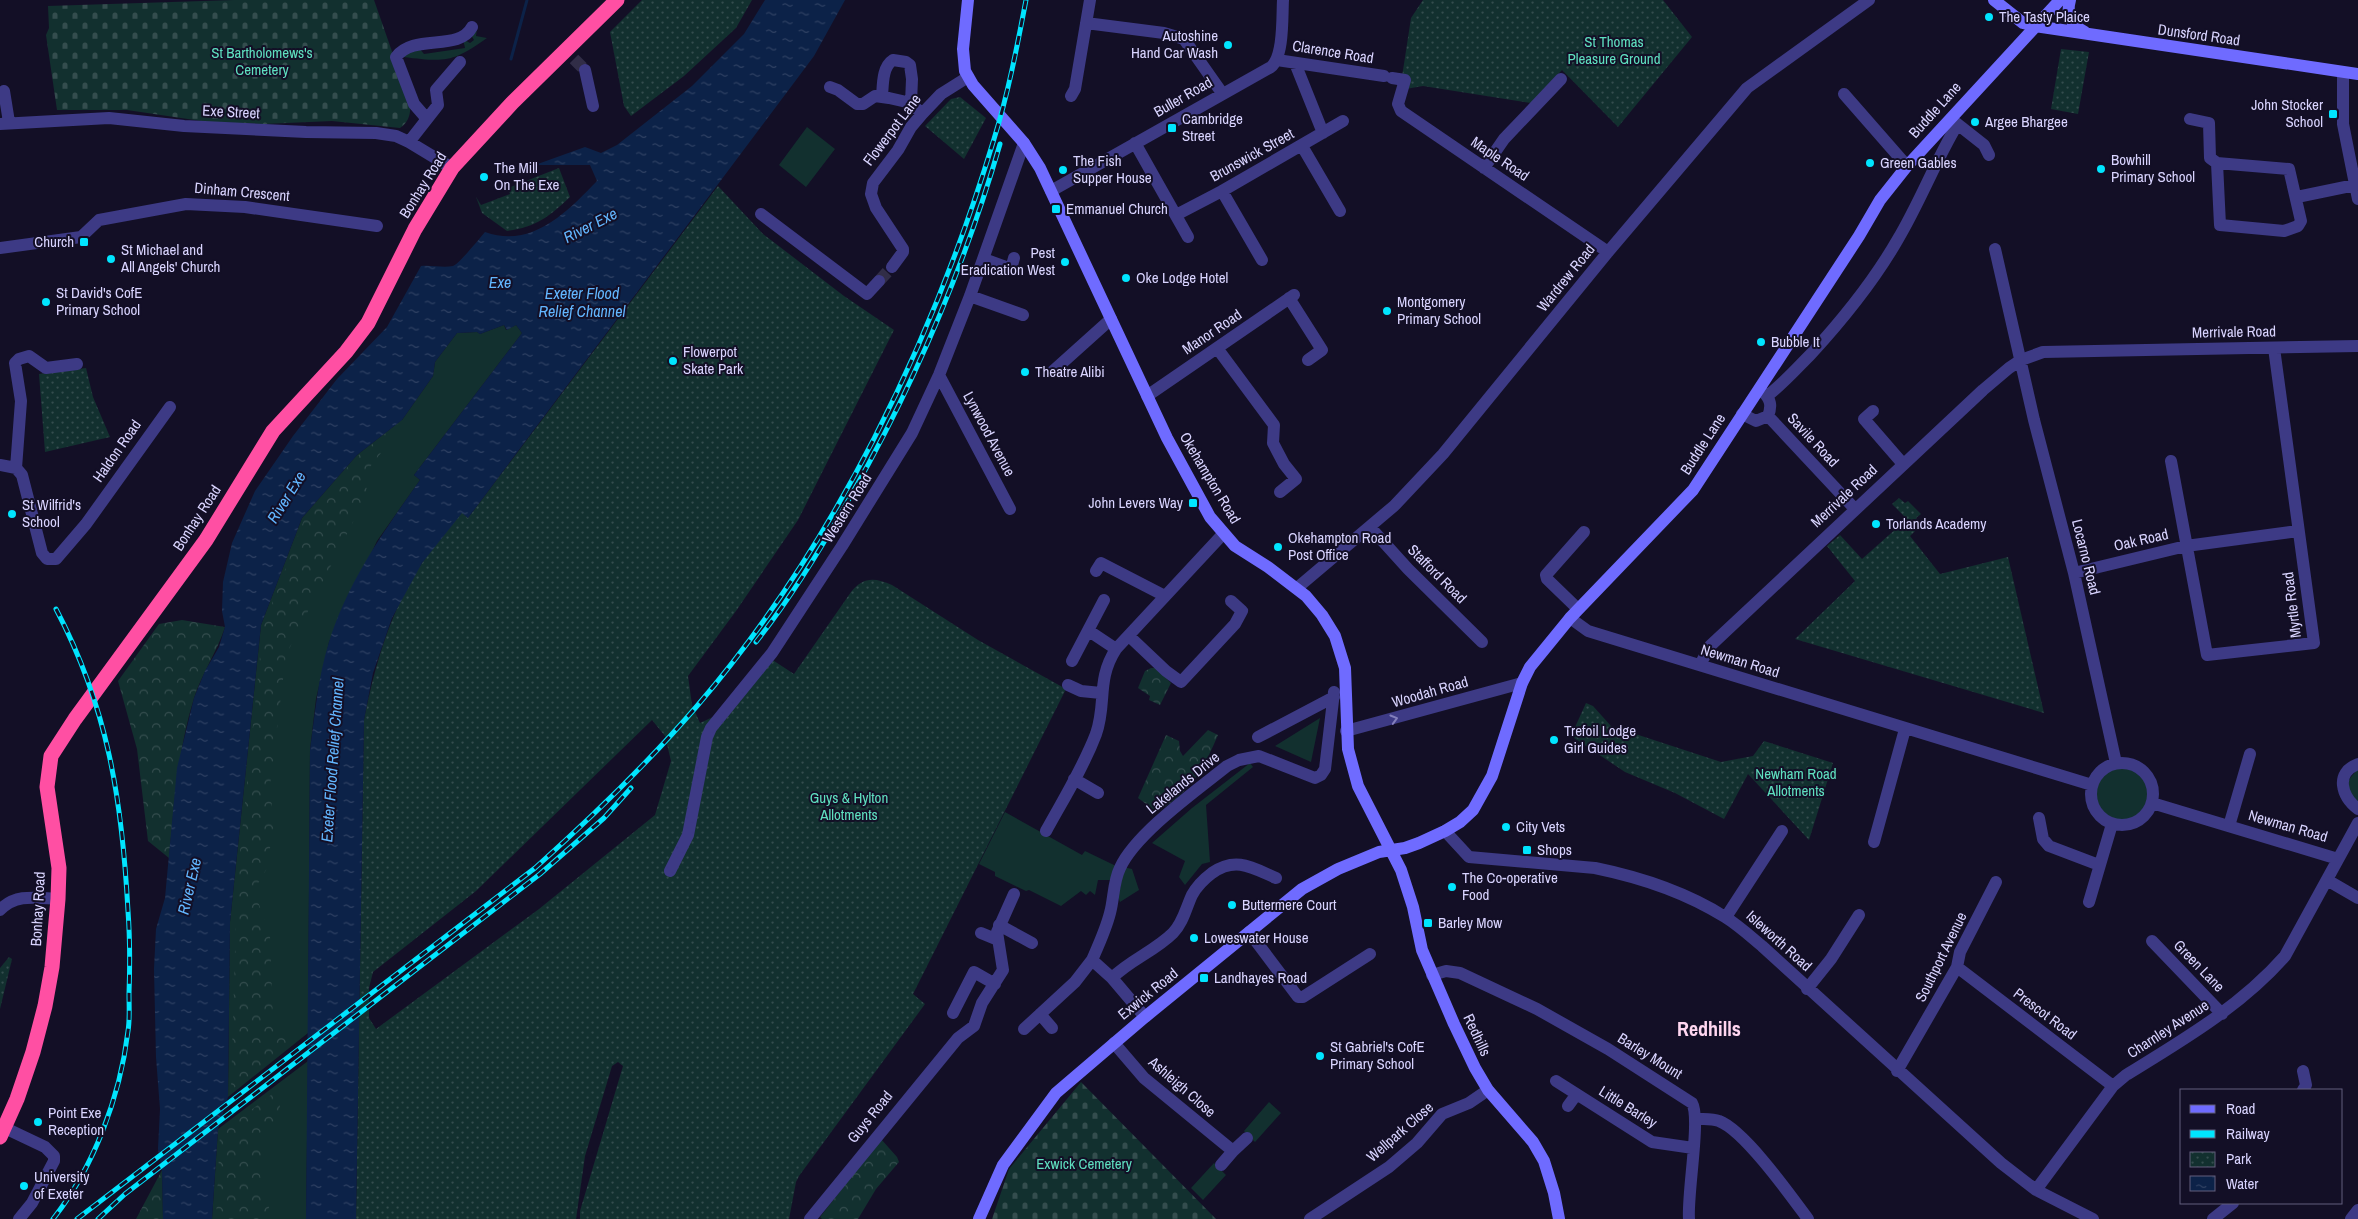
<svg xmlns="http://www.w3.org/2000/svg" width="2358" height="1219" viewBox="0 0 2358 1219" font-family="'Archivo Narrow',sans-serif">
<defs>
<pattern id="forest-crowns" width="20" height="18" patternUnits="userSpaceOnUse" patternTransform="scale(1.25)"><rect width="20" height="18" fill="#12302f"/><path d="M2 6a3 3 0 1 1 6 0M12 15a3 3 0 1 1 6 0" fill="none" stroke="#344d4e"/></pattern>
<pattern id="cemetery-stones" width="16" height="16" patternUnits="userSpaceOnUse" patternTransform="scale(1.25)"><rect width="16" height="16" fill="#12302f"/><path d="M2 7V4a2 2 0 0 1 4 0v3zM10 15v-3a2 2 0 0 1 4 0v3z" fill="#344d4e"/></pattern>
<pattern id="park-dots" width="8" height="8" patternUnits="userSpaceOnUse" patternTransform="scale(1.25)"><rect width="8" height="8" fill="#12302f"/><path d="M2 2h.1M6 6h.1" fill="none" stroke="#344d4e" stroke-width="1.8" stroke-linecap="round"/></pattern>
<pattern id="water-ripples" width="26" height="14" patternUnits="userSpaceOnUse" patternTransform="scale(1.25)"><rect width="26" height="14" fill="#0c2248"/><path d="M2 4q2-2 4 0t4 0M15 11q2-2 4 0t4 0" fill="none" stroke="#2f4163"/></pattern>
</defs>
<rect width="100%" height="100%" fill="#130f26"/>
<path fill="#12302f" d="M477 29 476 36 487 38C452 63 445 62 403 57L405 54 420 49 424 54 465 48 463 39 470 43 474 40 471 35Z
M807 127 835 149 806 187 779 165Z
M504 325 506 330 516 325 522 333 414 475 420 480 377 541 329 642 316 699 310 750 308 1033 228 1097 230 922 261 625 302 518 357 455 402 420 433 376 435 362 457 333 477 332 480 334Z
M1320 718 1311 762 1275 746Z
M1250 763 1253 767 1206 805 1210 862 1202 864 1185 885 1179 877 1185 861 1152 843 1192 808Z
M2096 794a26 26 0 1 1 52 0a26 26 0 1 1-52 0Z
M2358 769V801H2354C2346 783 2345 783 2358 769Z
M1005 812 1082 855 1085 851 1114 865 1132 869 1139 890 1120 902 1118 897 1121 884 1111 880H1098L1095 895 1090 891 1086 895 1081 891 1061 906 1029 890 1026 891 995 876V872L979 864Z
M308 1061 306 1219H212L218 1129Z
M1269 1102 1281 1113 1255 1142 1244 1131Z
M1214 1163 1226 1175 1203 1200 1191 1188Z"/>
<path fill="url(#forest-crowns)" d="M402 420 403 425 362 477 368 492 286 655 270 786 274 826 266 870 254 890 270 936 273 1020 291 1045 231 1090 237 881 263 627 304 520 355 458Z
M182 620 225 627C217 652 202 673 194 698 178 750 174 804 169 858L148 841 137 749 118 681 159 624Z
M1151 668H1156L1171 683 1160 705 1149 700 1150 696 1138 688 1145 671Z
M1208 730 1218 735C1201 774 1193 789 1157 812L1138 798 1166 735 1179 741 1180 751 1183 756Z
M283 1086 278 1119 257 1135 263 1144 259 1172 269 1207 267 1219H216L220 1133Z
M881 1139 897 1157 899 1162 876 1189 858 1219H822L820 1217Z
M162 1170 163 1219H136Z"/>
<path fill="url(#cemetery-stones)" d="M234 0H374L410 103C411 113 409 122 400 128L332 121 264 124 208 122 127 110H57L46 35 49 28 48 6Z
M1081 1082 1216 1219H992L1009 1169Z"/>
<path fill="url(#park-dots)" fill-rule="evenodd" d="M642 0H752L736 28 684 76 631 116 624 106 610 32Z
M1423 0H1663L1692 37 1618 127 1562 70 1531 103 1423 86 1400 90 1411 18Z
M2061 49 2089 52 2078 114 2051 109Z
M960 97 986 118 964 159 925 126 951 99Z
M559 168 570 197C549 217 536 227 507 231L482 213 476 197 481 205 510 194 508 188Z
M718 186 763 234 844 296 894 330 798 520 736 611 688 676 692 705 700 723 717 715 771 659 794 674 851 592C863 577 874 577 892 585L978 640 1066 689 913 994 925 1004 799 1176 796 1182 789 1219H580V1211L623 1066 618 1062 612 1066 585 1156 576 1219H356L364 720C375 665 390 611 422 563 434 545 449 529 462 512L468 518ZM652 720 665 736 671 761 655 815 539 909 376 1029 369 1018V988L373 972 476 891Z
M86 368 93 397 110 437 45 452 39 374Z
M1899 498 1905 503 1908 501 1921 514 1916 518 1922 524 1910 536 1940 574 2008 557 2044 713 1795 639 1855 581 1827 546 1840 535 1862 559 1907 519 1892 504Z
M1586 703 1593 706 1611 726 1721 762 1753 756 1764 741 1833 763 1809 840 1748 774 1724 819 1675 793 1625 772 1571 736Z
M9 957 12 959 0 1009V968Z"/>
<path fill="url(#water-ripples)" d="M765 0H845L814 56 468 518 462 513 422 563 392 618 373 673 364 720 356 1219H306L310 750C315 714 318 677 329 642 348 581 384 531 420 480L414 475 522 333 516 325 507 330 504 325 480 334 477 332 457 333 435 362 433 376 402 420 357 455 302 518 261 625 230 922 228 1097 218 1129 212 1219H163L162 1170 158 1149 160 1109 156 1057 154 969 156 929 165 898 177 768 194 698 205 671 219 647 225 627 222 611 223 582 232 543 255 491 293 436 337 379 387 327 421 266C432 265 443 268 453 266 458 265 480 238 485 232 532 249 567 212 597 181L590 165H535L585 147 601 153 617 145 692 86 744 34Z"/>
<g fill="none" stroke-linecap="round" stroke-linejoin="round">
<path stroke="#0c2248" stroke-width="3" d="M511 59 527 0"/>
<path stroke="#312d47" stroke-width="12" stroke-dasharray="12 6" stroke-linecap="butt" d="M574 59 585 70
M879 281 892 267"/>
<path stroke="#3d3a85" stroke-width="12" d="M1086 23 1164 33 1184 39 1222 93
M1277 60 1384 76
M1295 63 1323 133
M585 70 593 106
M2343 73V124L2358 199
M1392 78 1405 80 1398 104 1401 111 1608 252
M830 87 838 90 857 104H863L875 96 889 98 911 103 922 114
M4 91 9 122
M1844 94 1907 166
M1071 96 1075 89 1090 0
M882 97C883 85 882 67 893 60L906 62 910 65 912 79 911 103
M427 119 414 104 396 57C414 33 459 52 472 27
M1951 119 1984 145 1989 155
M2190 119 2209 123 2210 158 2217 163
M0 124 109 118 184 126 306 132 376 133 396 136 409 142 452 168
M409 142 438 105 436 90 460 62
M1135 143 1188 237
M1302 146 1340 211
M2217 163 2289 169 2301 221 2298 226 2284 231 2220 225Z
M1484 168 1504 139 1561 79
M1051 191 1271 67C1284 56 1282 17 1283 0
M1222 191 1262 260
M2297 197 2355 185
M761 214 867 294 879 281
M1176 215 1222 191 1343 121
M0 248 81 237 99 220 186 204 245 207 377 226
M1995 249 2034 420 2074 573 2116 763
M984 259 1011 269 1014 258
M892 267 903 252V249L876 208 871 194 873 183 898 150 911 127 922 114 941 94 968 77
M970 296 1023 315
M1289 298 1322 350 1308 360
M1217 348 1274 425 1273 443 1284 464 1296 479 1280 492
M1052 372 1111 319
M939 375 1010 509
M1147 396 1294 295
M1767 396C1783 384 1797 368 1811 354 1844 318 1874 281 1898 239 1920 202 1935 162 1957 125
M1873 411 1864 419 1903 464
M1742 414 1756 421 1768 416C1772 406 1771 399 1762 391
M1768 416 1855 509
M2171 461 2207 655 2314 643 2274 348
M0 465 16 468 22 475 42 553 47 559H56L86 524 170 407
M16 468 21 401 15 363 19 359 29 356 46 368 77 364
M1370 527 1408 569 1482 642
M1096 571 1101 563 1165 596
M2074 573 2186 546 2298 531
M1297 588 1394 506 1443 454 1608 252 1747 88 1869 0
M1578 609 1547 579 1546 575 1584 532
M1570 618 1588 631 2092 785
M1089 631 1116 649
M1129 636 1166 671 1181 682 1235 624 1242 611 1231 601
M1072 661 1104 600
M1700 665 1710 646 1983 390 2009 368 2021 360 2043 352 2358 346
M1068 685 1081 691 1101 693
M1346 731 1522 683
M1258 737 1334 697
M2091 794a31 31 0 1 1 62 0a31 31 0 1 1-62 0Z
M2358 764C2334 773 2342 797 2358 809
M1074 779 1098 793
M2152 803 2338 859
M2039 818 2043 839 2049 846 2099 865
M2229 826 2250 754
M1046 831C1063 800 1083 768 1096 734 1107 703 1096 680 1116 649L1223 534
M1445 831 1469 857 1595 868C1639 877 1687 893 1725 917 1738 925 1750 936 1762 946L2001 1163 2036 1190 2093 1219
M1874 842 1905 729
M670 871 688 835 707 737 711 728 772 653 842 546 912 433 939 375 970 296 1024 143
M2327 880 2358 898
M2089 902 2112 824
M0 910C16 893 37 898 58 899
M1726 917 1782 831
M999 925 1032 943
M1249 932 1298 997H1303L1370 954
M981 933 998 940
M2152 941 2222 1014
M1957 967 2113 1086
M1432 975 1446 971 1460 973 1537 1009 1608 1049 1692 1103C1701 1118 1687 1194 1689 1219
M1112 978C1130 960 1155 951 1173 933 1183 923 1186 908 1192 895 1197 886 1204 879 1212 873 1236 856 1253 868 1276 878
M1807 989 1831 959 1859 915
M953 1013 974 972 995 984
M1040 1014 1052 1028
M1145 1017 1112 978 1092 960C1099 944 1106 929 1110 913 1114 899 1113 882 1120 868 1135 834 1197 790 1227 766L1239 760 1259 756 1315 778 1321 775 1325 769 1334 692
M1024 1029 1075 982 1092 960
M1114 1043 1144 1078 1233 1151 1221 1165
M1897 1071 1957 967 1960 952 1996 882
M1556 1081 1652 1142 1693 1148
M2303 1090 2306 1085 2303 1071
M1568 1106 1576 1095
M1696 1119C1703 1119 1712 1118 1719 1121 1744 1130 1791 1196 1808 1219
M5 1128 45 1147 54 1156V1161L32 1203 19 1219
M1233 1151 1247 1138
M2036 1190 2113 1086 2126 1075C2183 1040 2241 1006 2285 956L2358 823
M810 1219 958 1038 974 1026 982 1003 1003 970 997 932 1014 894
M1310 1219 1389 1167 1417 1143 1442 1114 1469 1103 1488 1090
M2213 1219 2233 1203
M2351 1219 2358 1210"/>
<path stroke="#6f6bff" stroke-width="12" d="M968 0 963 49 965 71 973 85 1024 143 1040 168 1167 438 1210 517 1235 546 1268 567 1306 596 1322 615 1335 636 1345 668 1348 749 1358 786 1401 870 1413 907 1422 950 1454 1024 1475 1068 1488 1090 1533 1142 1544 1161 1554 1193 1559 1219
M1994 0 2023 23 2035 26 2358 74
M2070 0C2066 15 2071 25 2085 32
M979 1219 1003 1165 1056 1093 1145 1017 1302 889 1338 869 1379 852 1405 848 1419 843 1445 831 1460 822 1473 810 1492 776 1522 683 1530 667 1570 618 1693 490 1859 236 1880 200 1907 166 2060 0"/>
<path stroke="#ff4fa3" stroke-width="15" d="M0 1137 17 1099 33 1052 45 1006 52 967 58 899 59 868 47 787 51 756 75 719 206 540 273 431 346 352 368 323 415 229 452 168 512 103 617 0"/>
<defs>
<path id="rail" d="M756 642C793 595 824 544 853 492 915 382 965 265 1000 144
M53 1219C94 1167 120 1097 128 1031 130 1019 129 1006 129 994 130 966 130 938 128 911 122 800 108 708 56 609
M77 1219 535 868C592 817 647 764 697 706 835 545 933 341 994 139 1008 94 1017 47 1026 0
M98 1219 125 1194 540 874 604 818 631 788"/>
</defs>
<use href="#rail" stroke="#00e5ff" stroke-width="5"/>
<use href="#rail" stroke="#130f26" stroke-width="3" stroke-dasharray="9" stroke-linecap="butt"/>
</g>
<defs><path id="oneway-chevron" d="M-2-3.5L2.5 0L-2 3.5" fill="none" stroke-width="1.6" stroke-linecap="round" stroke-linejoin="round" transform="scale(1.25)"/></defs>
<use stroke="#837fbc" href="#oneway-chevron" transform="translate(1394 719) rotate(-16)"/>
<g fill="#00e5ff" stroke="#130f26" stroke-width="2">
<circle cx="1989" cy="17" r="5"/>
<circle cx="1228" cy="45" r="5"/>
<rect x="2328" y="109" width="10" height="10" rx="2.5"/>
<circle cx="1975" cy="122" r="5"/>
<rect x="1167" y="123" width="10" height="10" rx="2.5"/>
<circle cx="1870" cy="163" r="5"/>
<circle cx="2101" cy="169" r="5"/>
<circle cx="1063" cy="170" r="5"/>
<circle cx="484" cy="177" r="5"/>
<rect x="1051" y="204" width="10" height="10" rx="2.5"/>
<rect x="79" y="237" width="10" height="10" rx="2.5"/>
<circle cx="111" cy="259" r="5"/>
<circle cx="1065" cy="262" r="5"/>
<circle cx="1126" cy="278" r="5"/>
<circle cx="46" cy="302" r="5"/>
<circle cx="1387" cy="311" r="5"/>
<circle cx="1761" cy="342" r="5"/>
<circle cx="673" cy="361" r="5"/>
<circle cx="1025" cy="372" r="5"/>
<rect x="1188" y="498" width="10" height="10" rx="2.5"/>
<circle cx="12" cy="514" r="5"/>
<circle cx="1876" cy="524" r="5"/>
<circle cx="1278" cy="547" r="5"/>
<circle cx="1554" cy="740" r="5"/>
<circle cx="1506" cy="827" r="5"/>
<rect x="1522" y="845" width="10" height="10" rx="2.5"/>
<circle cx="1452" cy="887" r="5"/>
<circle cx="1232" cy="905" r="5"/>
<rect x="1423" y="918" width="10" height="10" rx="2.5"/>
<circle cx="1194" cy="938" r="5"/>
<rect x="1199" y="973" width="10" height="10" rx="2.5"/>
<circle cx="1320" cy="1056" r="5"/>
<circle cx="38" cy="1122" r="5"/>
<circle cx="24" cy="1186" r="5"/>
</g>
<g text-anchor="middle" stroke-width="4" stroke-linejoin="round" paint-order="stroke">
<g font-size="15" fill="#d9d4ff" stroke="#130f26" text-anchor="start">
<text x="1999" y="22">The Tasty Plaice</text>
<text x="1218" y="41" text-anchor="end">Autoshine<tspan x="1218" dy="17">Hand Car Wash</tspan></text>
<text x="2323" y="110" text-anchor="end">John Stocker<tspan x="2323" dy="17">School</tspan></text>
<text x="1182" y="124">Cambridge<tspan x="1182" dy="17">Street</tspan></text>
<text x="1985" y="127">Argee Bhargee</text>
<text x="2111" y="165">Bowhill<tspan x="2111" dy="17">Primary School</tspan></text>
<text x="1073" y="166">The Fish<tspan x="1073" dy="17">Supper House</tspan></text>
<text x="1880" y="168">Green Gables</text>
<text x="494" y="173">The Mill<tspan x="494" dy="17">On The Exe</tspan></text>
<text x="1066" y="214">Emmanuel Church</text>
<text x="74" y="247" text-anchor="end">Church</text>
<text x="121" y="255">St Michael and<tspan x="121" dy="17">All Angels' Church</tspan></text>
<text x="1055" y="258" text-anchor="end">Pest<tspan x="1055" dy="17">Eradication West</tspan></text>
<text x="1136" y="283">Oke Lodge Hotel</text>
<text x="56" y="298">St David's CofE<tspan x="56" dy="17">Primary School</tspan></text>
<text x="1397" y="307">Montgomery<tspan x="1397" dy="17">Primary School</tspan></text>
<text x="1771" y="347">Bubble It</text>
<text x="683" y="357">Flowerpot<tspan x="683" dy="17">Skate Park</tspan></text>
<text x="1035" y="377">Theatre Alibi</text>
<text x="1183" y="508" text-anchor="end">John Levers Way</text>
<text x="22" y="510">St Wilfrid's<tspan x="22" dy="17">School</tspan></text>
<text x="1886" y="529">Torlands Academy</text>
<text x="1288" y="543">Okehampton Road<tspan x="1288" dy="17">Post Office</tspan></text>
<text x="1564" y="736">Trefoil Lodge<tspan x="1564" dy="17">Girl Guides</tspan></text>
<text x="1516" y="832">City Vets</text>
<text x="1537" y="855">Shops</text>
<text x="1462" y="883">The Co-operative<tspan x="1462" dy="17">Food</tspan></text>
<text x="1242" y="910">Buttermere Court</text>
<text x="1438" y="928">Barley Mow</text>
<text x="1204" y="943">Loweswater House</text>
<text x="1214" y="983">Landhayes Road</text>
<text x="1330" y="1052">St Gabriel's CofE<tspan x="1330" dy="17">Primary School</tspan></text>
<text x="48" y="1118">Point Exe<tspan x="48" dy="17">Reception</tspan></text>
<text x="34" y="1182">University<tspan x="34" dy="17">of Exeter</tspan></text>
</g>
<g font-size="15" fill="#d9d4ff" stroke="#130f26">
<text transform="translate(2199 35) rotate(8)" y="5">Dunsford Road</text>
<text transform="translate(1333 52) rotate(9)" y="5">Clarence Road</text>
<text transform="translate(1183 97) rotate(-30)" y="5">Buller Road</text>
<text transform="translate(1935 110) rotate(-48)" y="5">Buddle Lane</text>
<text transform="translate(231 112) rotate(3)" y="5">Exe Street</text>
<text transform="translate(892 130) rotate(-53)" y="5">Flowerpot Lane</text>
<text transform="translate(1252 155) rotate(-29)" y="5">Brunswick Street</text>
<text transform="translate(1500 159) rotate(34)" y="5">Maple Road</text>
<text transform="translate(423 185) rotate(-58)" y="5">Bonhay Road</text>
<text transform="translate(242 192) rotate(5)" y="5">Dinham Crescent</text>
<text transform="translate(1566 278) rotate(-51)" y="5">Wardrew Road</text>
<text transform="translate(1212 332) rotate(-34)" y="5">Manor Road</text>
<text transform="translate(2234 332) rotate(-1)" y="5">Merrivale Road</text>
<text transform="translate(989 434) rotate(62)" y="5">Lynwood Avenue</text>
<text transform="translate(1813 440) rotate(47)" y="5">Savile Road</text>
<text transform="translate(1703 444) rotate(-57)" y="5">Buddle Lane</text>
<text transform="translate(117 451) rotate(-55)" y="5">Haldon Road</text>
<text transform="translate(1210 478) rotate(59)" y="5">Okehampton Road</text>
<text transform="translate(1844 496) rotate(-43)" y="5">Merrivale Road</text>
<text transform="translate(847 508) rotate(-58)" y="5">Western Road</text>
<text transform="translate(197 518) rotate(-57)" y="5">Bonhay Road</text>
<text transform="translate(2141 540) rotate(-13)" y="5">Oak Road</text>
<text transform="translate(2086 557) rotate(76)" y="5">Locarno Road</text>
<text transform="translate(1437 574) rotate(45)" y="5">Stafford Road</text>
<text transform="translate(2292 605) rotate(-97)" y="5">Myrtle Road</text>
<text transform="translate(1740 661) rotate(17)" y="5">Newman Road</text>
<text transform="translate(1430 692) rotate(-16)" y="5">Woodah Road</text>
<text transform="translate(1183 783) rotate(-39)" y="5">Lakelands Drive</text>
<text transform="translate(2288 826) rotate(16)" y="5">Newman Road</text>
<text transform="translate(38 909) rotate(-87)" y="5">Bonhay Road</text>
<text transform="translate(1779 941) rotate(42)" y="5">Isleworth Road</text>
<text transform="translate(1941 957) rotate(-64)" y="5">Southport Avenue</text>
<text transform="translate(2199 966) rotate(46)" y="5">Green Lane</text>
<text transform="translate(1148 994) rotate(-39)" y="5">Exwick Road</text>
<text transform="translate(2045 1014) rotate(37)" y="5">Prescot Road</text>
<text transform="translate(2168 1029) rotate(-33)" y="5">Charnley Avenue</text>
<text transform="translate(1477 1035) rotate(65)" y="5">Redhills</text>
<text transform="translate(1650 1056) rotate(32)" y="5">Barley Mount</text>
<text transform="translate(1182 1087) rotate(41)" y="5">Ashleigh Close</text>
<text transform="translate(1628 1107) rotate(32)" y="5">Little Barley</text>
<text transform="translate(870 1117) rotate(-51)" y="5">Guys Road</text>
<text transform="translate(1400 1132) rotate(-41)" y="5">Wellpark Close</text>
</g>
<g font-size="15" fill="#5fe0c0" stroke="#130f26">
<text x="1614" y="47">St Thomas<tspan x="1614" dy="17">Pleasure Ground</tspan></text>
<text x="262" y="58">St Bartholomews's<tspan x="262" dy="17">Cemetery</tspan></text>
<text x="1796" y="779">Newham Road<tspan x="1796" dy="17">Allotments</tspan></text>
<text x="849" y="803">Guys &amp; Hylton<tspan x="849" dy="17">Allotments</tspan></text>
<text x="1084" y="1169">Exwick Cemetery</text>
</g>
<g font-size="16" font-style="italic" fill="#62b6ff" stroke="#130f26">
<text transform="translate(590 225) rotate(-27)" y="6">River Exe</text>
<text x="500" y="288">Exe</text>
<text x="582" y="299">Exeter Flood<tspan x="582" dy="18">Relief Channel</tspan></text>
<text transform="translate(286 497) rotate(-58)" y="6">River Exe</text>
<text transform="translate(332 760) rotate(-86)" y="6">Exeter Flood Relief Channel</text>
<text transform="translate(189 886) rotate(-77)" y="6">River Exe</text>
</g>
<g font-size="20" font-weight="bold" fill="#ffd6f0" stroke="#130f26">
<text x="1709" y="1036">Redhills</text>
</g>
</g>
<rect x="2180" y="1089" width="162" height="115" fill="#130f26" stroke="#625e7d"/>
<rect x="2190" y="1105" width="25" height="8" fill="#6f6bff" stroke="#625e7d"/>
<text x="2226" y="1114" font-size="15" fill="#d9d4ff">Road</text>
<rect x="2190" y="1130" width="25" height="8" fill="#00e5ff" stroke="#625e7d"/>
<text x="2226" y="1139" font-size="15" fill="#d9d4ff">Railway</text>
<rect x="2190" y="1152" width="25" height="15" fill="url(#park-dots)" stroke="#625e7d"/>
<text x="2226" y="1164" font-size="15" fill="#d9d4ff">Park</text>
<rect x="2190" y="1176" width="25" height="15" fill="url(#water-ripples)" stroke="#625e7d"/>
<text x="2226" y="1189" font-size="15" fill="#d9d4ff">Water</text>
</svg>
